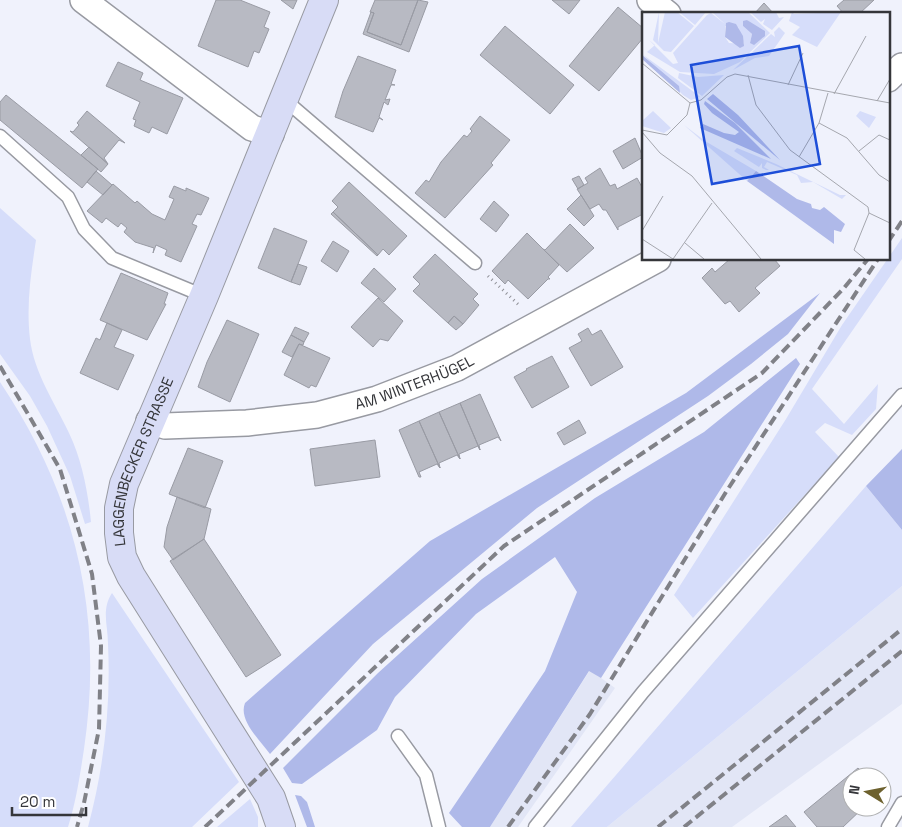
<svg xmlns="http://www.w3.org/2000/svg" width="902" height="827" viewBox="0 0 902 827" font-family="'Space Grotesk',sans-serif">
<rect width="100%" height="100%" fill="#f0f2fc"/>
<path fill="#e2e6f6" d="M902 586V704L732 827H607Z
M590 670 615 688 518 827H490Z"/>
<path fill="#d6ddfa" d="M0 208 36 240C31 273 26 305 30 339 34 373 55 403 69 433 82 460 88 492 91 522L85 524 70 476 47 426 30 396 0 354Z
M902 238V259L812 389 844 424 878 384 876 409 852 435 825 423 815 432 839 457 693 618 674 595 786 419 842 325Z
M0 382C76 495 104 615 84 749 80 775 76 802 68 827H0Z
M866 486 902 530V586L607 827H571Z
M112 593 239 782 192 827H88C104 767 111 707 108 644 108 625 101 610 112 593Z
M250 799 258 817V827H217Z"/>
<path fill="#afb9e9" d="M820 293 788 334 751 364 708 396 537 508 373 644 270 754C260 740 238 720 245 703L430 541 686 393Z
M796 358 800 364 601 678 589 671 490 827H462L449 813 545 671 577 592 555 557 476 614 395 697 377 730 302 784 292 783 283 768 378 673 482 579 595 498 704 432Z
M902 449V530L866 486Z
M295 795 301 796 307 802 315 827H307Z"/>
<path fill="#b8bac3" stroke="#999ba4" d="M216 0H240L270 12 264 27 269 29 259 53 254 51 248 67 198 46Z
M281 0H297L293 9Z
M375 0H418L401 45 367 32 374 13 370 12Z
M418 0 428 2 409 52 363 34 371 12 374 13 367 32 401 45Z
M552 0H580L569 14Z
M844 0H874L859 14H844L837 6Z
M764 3 774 14H754Z
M618 7 643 28V38L599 91 569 66Z
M505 26 574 85 550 114 480 55Z
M358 56 396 70 391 84 395 85H391L385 100 390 99 388 105 384 102 379 117 383 120 379 118 373 132 335 117 343 91Z
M118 62 143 73 140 80 183 98 167 134 152 127 149 133 134 126 136 120 133 119 140 102 106 86Z
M6 95 98 169 82 188 0 120V102Z
M87 111 125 143 119 140 104 158 108 164 70 131 73 132 79 125 77 123Z
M480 116 510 140 491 163 493 165 445 218 415 193 426 180 429 182 441 162 464 135 467 137 472 131 470 129Z
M635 138 643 157 623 169 613 151Z
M89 147 108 164 101 172 81 155Z
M600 168 610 186 615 184 617 189 637 178 643 189V214L618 227V230L606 210H603L599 204 590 209 577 189 588 183 585 178Z
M96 171 112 185 103 195 87 182Z
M579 176 584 185 578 189 572 179Z
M349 182 407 236 389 255 383 249 378 255 333 212 338 207 332 201Z
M113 184 135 203 137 201 152 214 165 220 174 199 169 197 174 186 186 191V188L209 198 201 215 197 214 192 224 197 226 181 262 165 255 167 250 156 245 153 253 154 248 135 242 124 232 127 228 121 223 118 227 106 218 102 223 87 211Z
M581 195 594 216 584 226 567 209Z
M494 201 509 215 496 232 480 219Z
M333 212 378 255 377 256 331 214Z
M570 224 594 248 567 272 543 249 545 250Z
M274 228 307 241 291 282 258 268Z
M527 233 559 265 548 277 550 279H548L528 299 508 280 505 284 492 271Z
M333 241 349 251 337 272 321 261Z
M435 254 478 294 473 299 479 305 463 324 454 316 448 323 413 291 420 284 413 277Z
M730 259H774L780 266 755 288 760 293 739 312 730 301 725 304 702 278 712 268 715 272Z
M298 264 307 267 300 285 291 282Z
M374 268 396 289 384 302 361 283Z
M121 273 168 293 164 304H166L147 340 100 320Z
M378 298 403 321 388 341 380 339 373 347 351 327Z
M454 316 463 324 456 330 448 323Z
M227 320 259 334 230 402 198 387 207 362Z
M107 323 122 330 114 347 134 355 118 390 80 373 96 338 100 340Z
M295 327 309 333 304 342 291 335Z
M588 328 592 335 601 330 623 367 591 386 569 348 582 341 578 334Z
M291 335 304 342 303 345 299 344 292 357 282 352Z
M299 344 330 358 316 387 311 385 309 388 284 375Z
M552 356 569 387 532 408 514 377 527 370 526 369Z
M480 394 501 441 498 437 479 445 480 450 460 403Z
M460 403 480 450 478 446 459 454 460 459 439 412Z
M439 412 460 459 457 455 439 463 440 468 419 421Z
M579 420 586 433 564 445 557 433Z
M419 421 440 468 437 464 419 472 421 477H419L399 430Z
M375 440 380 477 315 486 310 449Z
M188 448 223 461 205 508 169 494Z
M177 497 211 509 204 539 173 560 164 547 167 527Z
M204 539 281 655 246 677 170 561Z
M858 768 866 777H852V807H864L843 827H817L804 812Z
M786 815 796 827H769Z"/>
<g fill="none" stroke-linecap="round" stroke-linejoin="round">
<defs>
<path id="lane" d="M285 100 475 263
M0 136 68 197 84 229 112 258 204 296
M398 736 426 775 439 827
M535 827 643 692 902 395
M888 827 902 803"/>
<g id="street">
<path d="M83 0 252 128 271 134"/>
<path d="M650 0 668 14"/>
<path d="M888 79 902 66"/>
<path id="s1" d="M149 421 165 426 247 423 317 415 377 399 457 368 658 259"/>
</g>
<g id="secondary">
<path id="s2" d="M281 827 271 798 131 576 122 557 119 533V508L124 484 204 296 324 0"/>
</g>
</defs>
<use href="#lane" stroke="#989aa2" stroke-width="15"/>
<use href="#street" stroke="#989aa2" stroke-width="28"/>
<use href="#secondary" stroke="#989aa2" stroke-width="30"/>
<path stroke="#909198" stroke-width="3" stroke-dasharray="1 4" stroke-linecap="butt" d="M488 276 520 306"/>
<use href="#lane" stroke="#fff" stroke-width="12"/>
<use href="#street" stroke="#fff" stroke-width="25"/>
<use href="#secondary" stroke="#d8dcf6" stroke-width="28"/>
<path stroke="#808187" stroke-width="4" stroke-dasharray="10 5" stroke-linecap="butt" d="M888 242 902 221
M0 366 60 469 92 574 101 646 99 729 84 803 77 827
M205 827 504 546 762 373 844 288 868 259
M508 827 590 714 726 492 878 259
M658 827 902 629
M684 827 902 651"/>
</g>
<g text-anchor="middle" stroke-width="4" stroke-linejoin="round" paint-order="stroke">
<g font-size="15" fill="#35363a" stroke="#fff">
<text dy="5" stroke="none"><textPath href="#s1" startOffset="272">AM WINTERHÜGEL</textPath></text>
<text dy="5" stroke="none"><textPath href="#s2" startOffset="414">LAGGENBECKER STRASSE</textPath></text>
</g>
</g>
<g transform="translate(642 12)">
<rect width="248" height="248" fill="#f0f2fc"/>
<path d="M17 0 16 31 23 0H35L52 14 29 40 22 39 11 28ZM37 0H64L53 13ZM70 0H106L128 21 98 50 72 62 38 60 5 40 13 33 7 28 31 52 36 51 31 41 65 3 69 1 83 12ZM105 8 122 22 121 26 108 31 110 22 101 14ZM83 14 96 15 102 32 87 31 83 25ZM134 0 137 6 142 5 130 18 121 12 123 7 119 10 109 1ZM150 0 152 2 199 0 175 35 150 23 158 15 147 9ZM137 15 143 21 127 44 113 46 91 58 129 22 133 25 132 20ZM0 42 56 83 58 85 49 88 41 83ZM37 61 56 65 82 63 60 84 36 66ZM11 99 29 116 22 121 0 114V109ZM218 99 234 105 227 116 214 104ZM42 113 63 129 114 159 105 169ZM95 136 134 152 198 183H204L200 187 171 170 159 171 155 163 125 150 122 155 127 158H124L120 156V151L117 155 92 139Z" fill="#d6ddfa" fill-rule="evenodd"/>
<path d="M105 8 123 19V24L112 33 108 31 110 22 101 14V9ZM87 10 94 12 101 24 102 34 98 36 83 25 84 11ZM0 43 37 74 38 81 0 47ZM71 82 96 103 138 148 65 87ZM63 89 93 111 129 147 58 116 61 112 82 121 93 123 97 120 70 101 62 92ZM114 159 155 187 169 192 170 196 178 198 182 195 203 212 199 220 192 218V232L105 169Z" fill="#afb9e9"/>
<path fill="none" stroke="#a5a7ae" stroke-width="1" d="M0 51 48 91 59 88 85 65 93 62 248 91M106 63 114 93 148 138 226 195 227 201 212 238 223 247M146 73 161 41M192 82 224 24M235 89 248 67M177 111 205 126 237 163 248 170M0 118 25 123 45 103 48 91M0 120 18 141 50 164 119 247M217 139 237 123 248 128M157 145 177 111 186 81M227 201 248 211M0 219 21 184M0 227 31 247M43 231 62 247M31 247 70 191"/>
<path fill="#1d4ed8" fill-opacity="0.15" stroke="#1d4ed8" stroke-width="2.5" d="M157 34 178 152 70 172 49 53Z"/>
<rect width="248" height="248" fill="none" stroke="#35363a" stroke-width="2.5"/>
</g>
<g transform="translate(867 792) rotate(280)"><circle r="24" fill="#ffffff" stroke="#aeafb0"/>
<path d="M0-4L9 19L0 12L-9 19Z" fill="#6d612e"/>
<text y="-8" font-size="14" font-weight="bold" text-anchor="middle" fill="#35363a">N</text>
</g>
<path d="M12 807v8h74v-8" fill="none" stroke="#35363a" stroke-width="2.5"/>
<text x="20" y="807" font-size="15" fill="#35363a" stroke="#ffffff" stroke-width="4" paint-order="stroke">20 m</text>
</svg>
